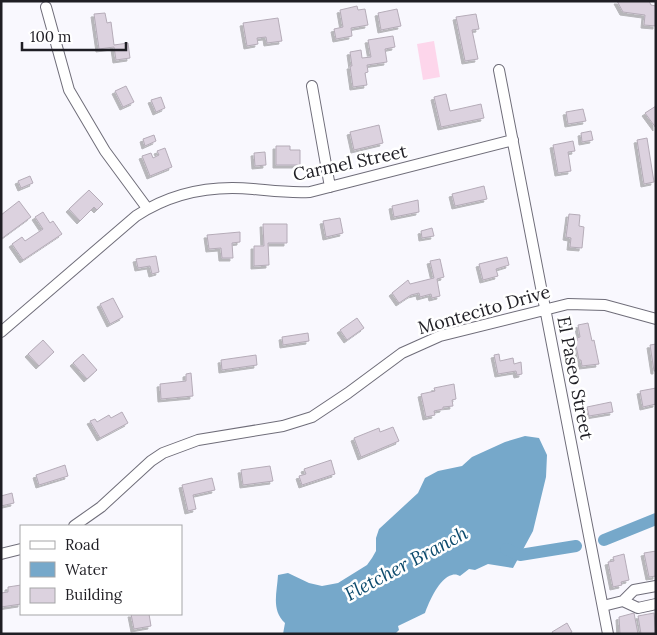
<svg xmlns="http://www.w3.org/2000/svg" width="657" height="635" viewBox="0 0 657 635" font-family="Lora,serif">
<defs>
<filter id="shadow"><feDropShadow dx="-3" dy="3" stdDeviation="0" flood-color="#0004"/></filter>
</defs>
<rect width="100%" height="100%" fill="#f9f8fe"/>
<path fill="#fdd6eb" d="M434 41 440 77 423 80 417 44Z"/>
<path fill="#76a8ca" d="M525 436 539 438 547 455 546 477 533 531 513 568 488 564 475 570 469 569 460 576C458 575 455 574 452 575 439 578 429 602 425 613L398 626 399 630 395 634H283L285 623C271 610 277 593 278 575L288 573 309 583 322 586 338 583 367 565 372 558 376 551V538L379 529 418 493 425 478 438 471 462 466 472 457 505 442Z"/>
<g fill="none" stroke-linecap="round" stroke-linejoin="round">
<path stroke="#76a8ca" stroke-width="12" d="M604 540 656 519
M506 549 520 555 576 546"/>
</g>
<path fill="#dcd2df" stroke="#b5acb8" filter="url(#shadow)" d="M617 1H649L651 5 656 6V26L644 25 645 15 623 12Z
M357 6 358 10 365 9 368 25 351 28 352 36 336 39 334 29 343 27 340 10Z
M397 9 401 26 381 30 378 13Z
M105 13 107 23 111 22 114 45 128 43 130 58 116 60 114 47 99 49 94 14Z
M476 14 479 29 472 30 478 59 465 61 456 17Z
M278 18 282 41 267 43 266 37 257 38 258 44 247 46 243 23Z
M393 36 395 47 385 49 387 62 367 65 368 72 365 73 367 85 353 87 350 66H352L350 52 361 50 362 58 371 57 368 40Z
M126 86 134 102 123 107 115 91Z
M446 94 450 111 481 104 484 118 441 127 434 97Z
M161 97 165 108 156 112 151 100Z
M656 106V128L645 113Z
M583 109 586 121 568 124 566 112Z
M379 125 383 143 354 150 350 132Z
M591 131 593 140 582 142 581 133Z
M154 135 156 141 145 146 143 139Z
M647 138 654 182 644 184 637 140Z
M573 141 575 151 568 152 571 171 558 173 553 145Z
M276 146H290V150H300V165H276Z
M165 148 172 167 150 176 142 156 151 153 153 158 159 155 157 151Z
M265 152 266 165 255 166 254 153Z
M30 176 33 183 21 188 18 181Z
M484 186 487 199 455 206 452 194Z
M89 190 103 204 97 210 94 207 80 221 69 209Z
M418 200 419 212 394 217 392 206Z
M19 201 31 217 1 239V215Z
M43 212 50 223 53 221 62 234 23 260 12 244 22 237 25 241 43 229 35 217Z
M569 214 580 215 579 226 584 227 582 248 570 247 571 238 566 237Z
M340 218 343 233 326 237 323 221Z
M263 224H287V243H268L269 265 254 266V246H264Z
M432 228 434 236 422 238 421 231Z
M240 232V242L232 243 233 258H222L221 248 209 249 207 235Z
M156 256 159 272 152 274 150 266 138 268 136 259Z
M507 257 509 265 496 269 498 276 483 280 479 264Z
M440 259 444 277 437 279 440 296 432 298 431 294 420 297 419 293 411 295 399 303 392 293 408 280 410 284 434 278 430 261Z
M113 298 123 317 110 324 100 304Z
M357 318 364 328 347 340 340 330Z
M588 323 592 341 594 340 599 364 582 366 581 360H579L575 341H577V338L580 337 578 325Z
M308 333 309 341 283 345 282 337Z
M43 340 54 352 39 366 28 354Z
M656 344V371H654L650 345Z
M83 354 97 370 87 379 73 363Z
M499 354 500 361 513 358 514 364 521 362 522 374 517 375 516 371 498 374 494 355Z
M256 355 257 365 222 370 221 360Z
M191 373 193 396 161 399 160 384 186 381V374Z
M454 384 456 399 452 400 453 406 443 407V409L434 411 435 415 426 417 421 394 435 391 434 388Z
M656 388V404L643 407 640 391Z
M611 402 613 412 589 416 587 407Z
M122 412 128 423 100 438 90 421 95 419 97 422 109 415 111 418Z
M393 427 399 441 361 457 354 438 379 428 380 432Z
M331 460 335 474 302 485 299 476 306 474 304 469Z
M65 465 68 476 39 485 36 475Z
M270 466 273 481 243 485 241 470Z
M212 478 215 490 193 495 196 509 188 511 182 485Z
M12 493 14 503 1 506V496Z
M656 551V576L649 577 644 553Z
M624 554 629 580 621 582 622 585 613 587 608 562 614 561 613 557Z
M21 585V604L1 607V593L8 592V587Z
M634 613 638 634H620L619 617Z
M654 613 656 634H641L638 616Z
M131 614H149L151 626 134 629Z
M567 623 572 632 569 634H553L552 632Z"/>
<g fill="none" stroke-linecap="round" stroke-linejoin="round">
<defs>
<path id="minor" d="M46 7 69 90 105 151 147 208
M499 70 608 634
M312 86 330 187
M1 332 136 216C171 193 211 185 253 189 275 191 288 193 310 192L513 140
M74 526 101 507 151 461 163 453 198 440 283 426 312 417 348 393 402 353 440 336 568 304 605 305 656 319
M1 554 21 549
M623 601 638 608 656 604
M603 606 623 601 634 590 656 586"/>
</defs>
<use href="#minor" stroke="#6f6d79" stroke-width="12"/>
<use href="#minor" stroke="#fff" stroke-width="10"/>
</g>
<g text-anchor="middle" stroke-width="5" stroke-linejoin="round" paint-order="stroke">
<g font-size="18" fill="#1f1e24" stroke="#fff">
<text transform="translate(350 163) rotate(-12)" y="6">Carmel Street</text>
<text transform="translate(484 310) rotate(-16)" y="6">Montecito Drive</text>
<text transform="translate(575 378) rotate(79)" y="6">El Paseo Street</text>
</g>
<g font-size="19" font-style="italic" fill="#0d4b6d" stroke="#fff">
<text transform="translate(406 563) rotate(-28)" y="7">Fletcher Branch</text>
</g>
</g>
<rect width="657" height="635" fill="none" stroke="#1f1e24" stroke-width="5"/>
<rect x="20" y="525" width="162" height="90" fill="#ffffff" stroke="#a5a5a7"/>
<rect x="30" y="541" width="25" height="8" fill="#ffffff" stroke="#a5a5a7"/>
<text x="65" y="550" font-size="15" fill="#1f1e24">Road</text>
<rect x="30" y="562" width="25" height="15" fill="#76a8ca" stroke="#a5a5a7"/>
<text x="65" y="575" font-size="15" fill="#1f1e24">Water</text>
<rect x="30" y="588" width="25" height="15" fill="#dcd2df" stroke="#a5a5a7"/>
<text x="65" y="600" font-size="15" fill="#1f1e24">Building</text>
<path d="M22 42v8h104v-8" fill="none" stroke="#1f1e24" stroke-width="2.5"/>
<text x="30" y="42" font-size="15" fill="#1f1e24" stroke="#ffffff" stroke-width="4" paint-order="stroke">100 m</text>
</svg>
